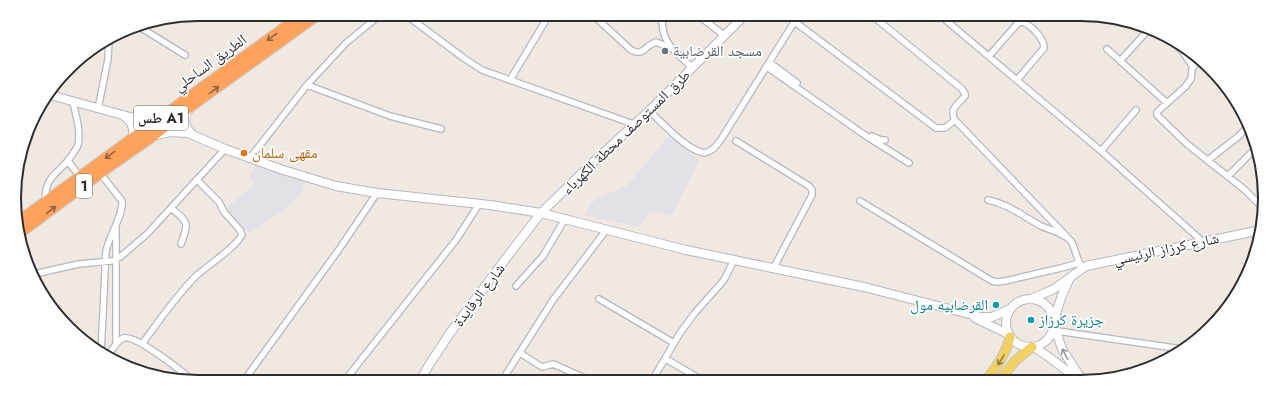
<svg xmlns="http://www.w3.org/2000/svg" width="1279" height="396" viewBox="0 0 1279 396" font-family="Jost,'Noto Naskh Arabic',sans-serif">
<rect width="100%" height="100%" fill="#efe9e1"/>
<path fill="#e3e1e8" d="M670 134 699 161 672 215 650 212 639 227 584 215 596 198 627 186Z
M256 163 304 182 301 194 284 210 249 233 227 208 255 183 249 178Z"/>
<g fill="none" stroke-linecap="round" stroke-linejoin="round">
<defs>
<path id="street" d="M406 15 465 59 482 70 636 125
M594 16 631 50C644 57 645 45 656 42L673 49
M660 16C663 21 662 28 664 34 669 49 682 58 693 68
M699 16 725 36
M874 17 962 89 965 94V96C957 105 949 109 955 120L1068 238
M942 17 1101 151 1202 241
M795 22 936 128H945L955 120
M138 26 185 55
M1171 40 1182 51 1193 67
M1107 49 1167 103
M989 56 1018 23 1022 22C1031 25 1044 38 1044 48L1017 80
M1198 60 1192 69 1191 79 1185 87 1157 112V115L1187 144 1245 190 1261 206
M1120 61 1148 30
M769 62 797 83
M767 67 869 138 909 163
M510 80 549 15
M307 85 390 116 441 129
M98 109 108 59 109 40
M649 111C664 124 685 149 704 153 713 151 717 145 722 138L798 16
M872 136 881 140H885
M736 141 809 186 812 190V195L773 269
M1101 151 1136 110
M250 158 307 85 346 43 380 15
M1208 160 1239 136 1247 127
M68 161 80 177
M100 173 122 201C124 214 109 236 106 251L101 353
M1228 176 1256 148
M988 200C1008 204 1023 216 1041 226 1050 230 1064 233 1071 241 1075 247 1076 257 1080 264
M45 201C45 174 59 175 72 155 74 152 77 148 78 145 81 131 76 116 73 102
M860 201 992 281 998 282 1005 281 1061 268 1079 263
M171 208C189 223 189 222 181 244
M20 233 21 247
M34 274 79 264 111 261 120 257 147 234 225 149
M516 286 543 256 565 219
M599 299 674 343
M1057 331 1182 349
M116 344V227
M142 344C159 321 175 297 196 276 208 265 234 249 242 235L240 230 224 212 219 202 197 180
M520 353 542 367 553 364 587 379
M108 356C112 350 117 340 124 338 136 335 180 370 190 378
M666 359 702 380
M1164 360 1176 348
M423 376 428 379
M245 379 340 248 377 193
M346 379 456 240 479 204
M503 379 553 300 607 229
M653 379 680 333 694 314 724 280 734 260"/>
<path id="secondary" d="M50 95 130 117 143 119 161 117
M190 108C183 117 184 127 192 134
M124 116C132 121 135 129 132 139
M157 135 170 132 188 133 225 149 280 169 336 186 377 193 490 205 541 213 686 250 864 287 981 317H992L1010 309
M1031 299 1054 289 1086 266 1261 230
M1006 323a24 24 0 1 1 48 0a24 24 0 1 1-48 0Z
M975 318 1008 334
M1054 320 1062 295 1069 280
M1054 325 1062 349 1082 380
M1034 347 1050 358 1079 380
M421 379 429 365 450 333 510 253 541 213 586 169 649 111 744 16"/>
<path id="primary" d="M986 380C997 367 1006 354 1010 337
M1000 380 1015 361 1032 347"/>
<path id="highway" d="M19 221 303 14
M20 233 110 166 149 139 190 107 319 14"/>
</defs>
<use href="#street" stroke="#b4b7c1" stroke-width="8"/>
<use href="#secondary" stroke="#b4b7c1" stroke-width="10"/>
<use href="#primary" stroke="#c9c9c9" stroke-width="11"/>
<use href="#highway" stroke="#c9c9c9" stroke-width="12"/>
<use href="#street" stroke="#fff" stroke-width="5.5"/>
<use href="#secondary" stroke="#fff" stroke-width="8"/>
<use href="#primary" stroke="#f2d163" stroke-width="9"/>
<use href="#highway" stroke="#ffa35c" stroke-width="10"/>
</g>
<defs><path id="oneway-shaft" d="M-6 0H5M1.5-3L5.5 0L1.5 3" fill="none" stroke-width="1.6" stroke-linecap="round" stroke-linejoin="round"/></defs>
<g stroke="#8c6343">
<use href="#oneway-shaft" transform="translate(272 37) rotate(144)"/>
<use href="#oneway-shaft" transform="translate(214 90) rotate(-36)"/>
<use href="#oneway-shaft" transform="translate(110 155) rotate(144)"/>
<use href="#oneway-shaft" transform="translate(51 210) rotate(-37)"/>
</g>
<use stroke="#969696" href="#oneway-shaft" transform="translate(1065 354) rotate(-118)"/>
<use stroke="#908048" href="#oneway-shaft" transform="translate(1001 360) rotate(122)"/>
<circle fill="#6b7280" stroke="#fff" stroke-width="1.5" cx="665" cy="51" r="4"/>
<circle fill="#e8710a" stroke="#fff" stroke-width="1.5" cx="244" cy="153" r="4"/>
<g fill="#0f9aa8" stroke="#fff" stroke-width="1.5">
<circle cx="996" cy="305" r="4"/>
<circle cx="1031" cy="320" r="4"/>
</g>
<g text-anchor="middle" stroke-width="3.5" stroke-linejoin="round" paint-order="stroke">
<g fill="#fff" stroke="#6d6d6d" stroke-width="1">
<rect x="134" y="106" width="54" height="24" rx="3"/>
<rect x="76" y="174" width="16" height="24" rx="3"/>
</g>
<g font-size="14" font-weight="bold" fill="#2e2e2e">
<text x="161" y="123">طس A1</text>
<text x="84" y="191">1</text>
</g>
<g font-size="15" fill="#5b616d" stroke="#fff" text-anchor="start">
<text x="673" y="56">مسجد القرضابية</text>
</g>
<g font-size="15" fill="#2e2e2e" stroke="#fff">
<text transform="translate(210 63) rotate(-36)" y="5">الطريق الساحلي</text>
<text transform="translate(626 132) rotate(-44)" y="5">طرق المستوصف محطة الكهرباء</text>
<text transform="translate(1166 249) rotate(-12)" y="5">شارع كرزاز الرئيسي</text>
<text transform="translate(479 295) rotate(-53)" y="5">شارع الرفايدة</text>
</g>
<g font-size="15" fill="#c56008" stroke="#fff" text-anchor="start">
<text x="252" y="158">مقهى سلمان</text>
</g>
<g font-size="15" fill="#0d838f" stroke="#fff" text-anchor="end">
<text x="988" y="310">القرضابيه مول</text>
<text x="1039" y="325" text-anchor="start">جزيرة كرزاز</text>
</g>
</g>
<path d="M0 0H1279V396H0ZM198 21H1081A177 177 0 0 1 1258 198V198A177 177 0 0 1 1081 375H198A177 177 0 0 1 21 198V198A177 177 0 0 1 198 21Z" fill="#fff" fill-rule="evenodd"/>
<path fill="none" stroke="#2e2e2e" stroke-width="2" d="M198 21H1081A177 177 0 0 1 1258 198V198A177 177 0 0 1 1081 375H198A177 177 0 0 1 21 198V198A177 177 0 0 1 198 21Z"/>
</svg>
